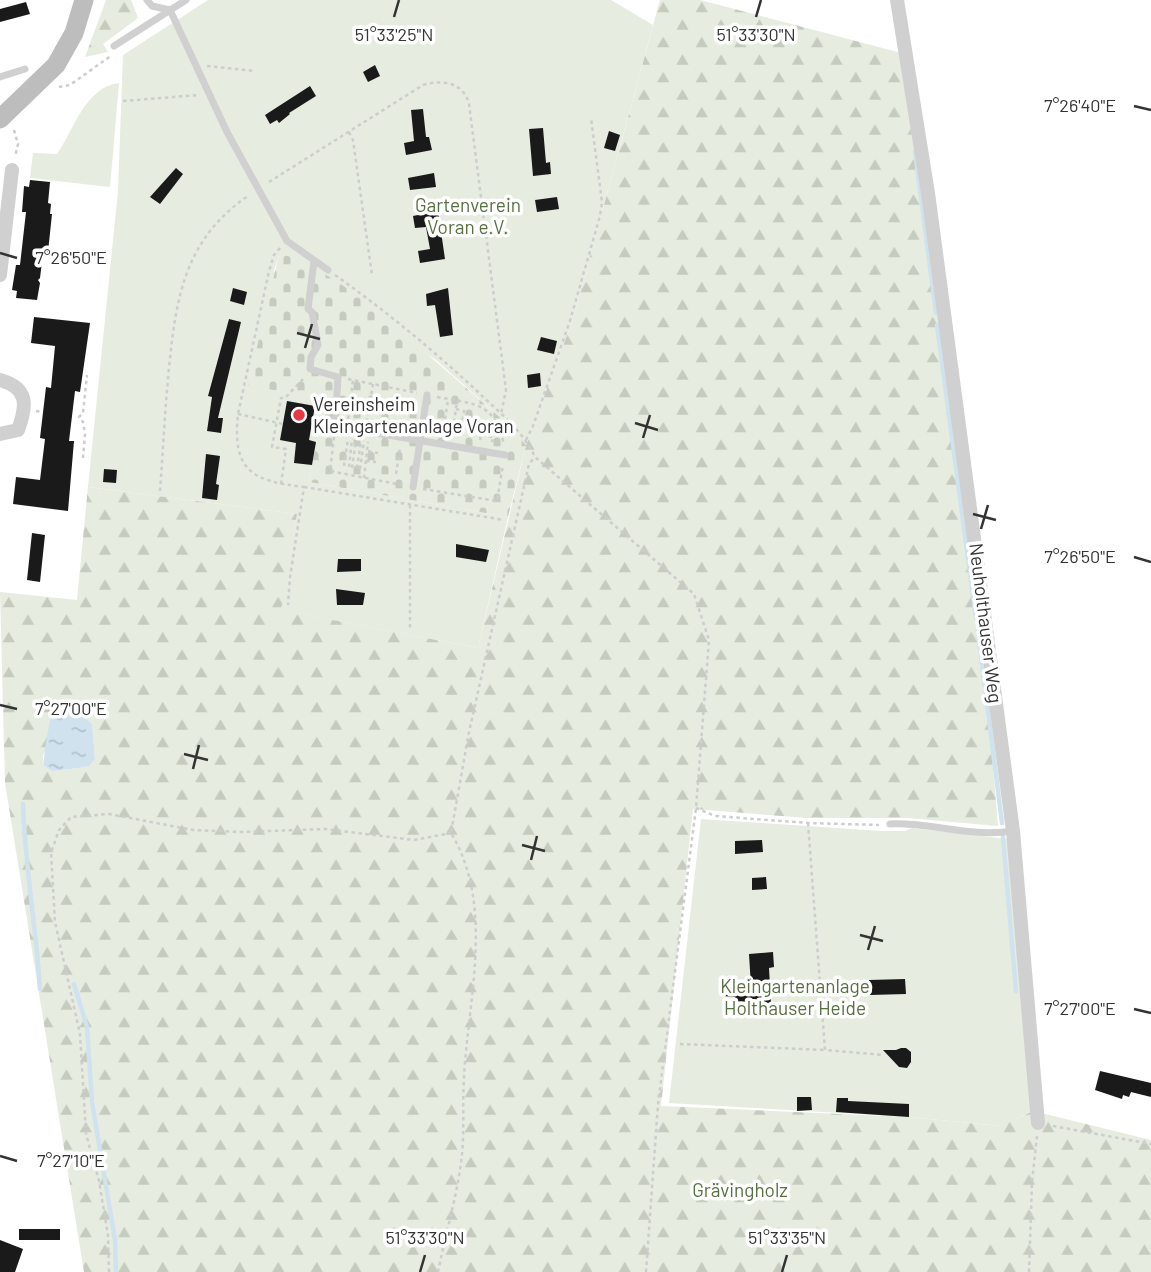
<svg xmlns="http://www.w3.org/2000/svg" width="1151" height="1272" viewBox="0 0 1151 1272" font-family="Barlow,sans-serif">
<defs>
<pattern id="forest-firs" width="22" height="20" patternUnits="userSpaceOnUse" patternTransform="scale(1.75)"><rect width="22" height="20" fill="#e6ecdf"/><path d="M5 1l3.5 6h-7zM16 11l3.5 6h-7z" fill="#c6cbc0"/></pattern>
<pattern id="cemetery-stones" width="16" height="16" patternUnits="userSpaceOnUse" patternTransform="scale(1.75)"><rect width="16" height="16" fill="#e6ecdf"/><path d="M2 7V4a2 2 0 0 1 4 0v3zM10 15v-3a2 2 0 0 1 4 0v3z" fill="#c6cbc0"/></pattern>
<pattern id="water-ripples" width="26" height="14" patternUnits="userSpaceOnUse" patternTransform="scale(1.75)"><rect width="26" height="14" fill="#cfe2ee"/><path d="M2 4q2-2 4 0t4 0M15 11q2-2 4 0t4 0" fill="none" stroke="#b2c2cd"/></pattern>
</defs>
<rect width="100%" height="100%" fill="#fff"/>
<path fill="#e6ecdf" d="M208 0H611L653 25 572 322 526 445 503 420 436 360 279 255 274 271 324 400 309 482 508 517 478 648 280 610 297 514 88 487 118 191 123 55Z
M119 83 110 187 30 178 33 153 57 154C74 130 85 87 119 83Z
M701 819 881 831H905L912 828 1008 839 1034 1110 1001 1126 909 1117 669 1103Z"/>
<path fill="url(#forest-firs)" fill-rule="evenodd" d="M106 0H131L138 18 103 44 108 52 85 57Z
M660 0H700L905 54 978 589 998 826 907 818H807L693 809 661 1106 909 1117 1000 1126 1033 1111 1151 1140V1272H84L5 783 0 592 77 600 88 487 297 514 281 610 478 648 526 445 572 322ZM92 724 95 759 88 766 79 768 52 771 44 766 43 755 48 745Z"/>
<path fill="url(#cemetery-stones)" d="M279 255 288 256 328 276 365 300 503 420 526 445 508 517 309 482 324 400 248 385Z"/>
<path fill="url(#water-ripples)" d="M62 714 80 715 92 724 95 759 89 766 79 768 52 771 44 766C43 754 48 730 51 717Z"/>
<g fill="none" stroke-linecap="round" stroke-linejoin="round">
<path stroke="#cfe2ee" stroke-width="4.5" d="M915 151 936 313
M937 325 976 618
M978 631 1002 823
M23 804C25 866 36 927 40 989
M1003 837 1016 991
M74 984 87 1027 92 1102 115 1240 116 1272"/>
</g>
<path fill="#1a1a1a" d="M26 2 30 14 0 22V9Z
M375 65 380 76 368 82 363 72Z
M310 86 316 96 289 113 290 114 279 123 277 120 270 124 265 115Z
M423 109 426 137H429L432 150 406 155 404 143 414 141 411 110Z
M543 128 546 163 550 162 551 174 533 176 529 129Z
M609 131 620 135 615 151 604 148Z
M176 168 183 174 160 204 150 197Z
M434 173 436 187 410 190 408 178Z
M30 180 50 182 48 203 51 204 50 214H52L48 252 43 254 40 278 38 280 40 283 37 300 16 298 17 291 12 290 16 265H20L26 212H22L24 186 29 187Z
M557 197 559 209 537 212 535 200Z
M438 211 445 259 420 263 418 251 430 249 426 227 415 228 413 216Z
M233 288 247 292 244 305 230 301Z
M448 288 453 335 440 337 435 305 427 306 426 294Z
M34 317 90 323 80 392 75 391 69 441H74L68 511 13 504 16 477 40 480 45 439 40 438 46 387 51 388 55 346 31 343Z
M229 319 241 322 218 418H223L221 433 207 431 212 397 208 396Z
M541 337 557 341 554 354 537 350Z
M540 373 541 386 528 388 527 375Z
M287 401 315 406 309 440 316 442 312 465 294 463 296 443 280 440Z
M206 454 220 456 216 484 219 485 217 500 202 498Z
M104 469 117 470 116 483 103 482Z
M32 533 45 535 40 582 27 580Z
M456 544 489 550 486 562 456 557Z
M338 559H361V571L337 572Z
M336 589 365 593 363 605H337Z
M762 840 763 852 735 854V841Z
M766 877 767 889 752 890V878Z
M773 952 774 967 769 968 771 1004 734 1001 735 997 724 996 725 985 751 987 749 954Z
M905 979 906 994 870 995 869 980Z
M901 1048H906L911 1052V1062L907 1068 899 1067 883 1050H896Z
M1100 1071 1151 1083V1097L1131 1092 1129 1097 1123 1095 1122 1099 1095 1090Z
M797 1097H811L812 1110 797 1111Z
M837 1098H848V1101L909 1104V1117L836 1112Z
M19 1229H60V1240H19Z
M0 1240 23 1249 15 1272H0Z"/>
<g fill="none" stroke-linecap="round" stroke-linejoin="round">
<path stroke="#cdcdcd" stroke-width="2.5" stroke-dasharray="3.5 3.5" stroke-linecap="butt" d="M207 66 255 71
M59 87 70 85 112 55
M123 101 199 95
M14 130 18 144 15 157
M349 132 353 140 372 275
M269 182 423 85C443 79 464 83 469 104L506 390 501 414
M280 248 274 255 269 271 238 414C232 471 252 481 304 487L290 577 288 605
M335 275C386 311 433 350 478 392 499 412 523 431 535 457L694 594 709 640 696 808 658 1104 646 1272
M348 379 417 393
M437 397C475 404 495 402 504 445
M456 409 464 411 460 435H458
M36 411 43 412
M238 414 283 424
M348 419 353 380
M367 422 373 384
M443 433 448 399
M452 436 457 401
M334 437 330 471 402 485
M480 440 483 424 489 425 487 436 493 437 492 442
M526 440 533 426 570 321 600 216 602 202 591 118
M368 451 378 453
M83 458 85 434 83 422 79 417 83 413 87 375
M366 461 376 462
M344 466 348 439
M349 467 352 439
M352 468 356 440
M357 468 361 441
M360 469 364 441
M396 474 400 448
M364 478 368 442
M281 484 286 449 272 447 281 398H285L304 378
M304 487 504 520
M423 489 497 501 503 465
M160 491C163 450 165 409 169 368 176 297 185 239 248 196
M410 505V631
M696 808 715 816 808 823 879 825
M808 823 825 1050 884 1055
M680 1044 825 1050
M1053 1126 1151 1144
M109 1272 108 1235 99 1181 86 1134 80 1034 55 922 51 853 59 830 71 817 109 814 193 830 241 832 325 829 414 840 451 833
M438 1272C445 1236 456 1200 461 1163 465 1135 462 1106 464 1078 468 998 495 906 451 833L469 732 529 464 535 457
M1029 1272 1032 1182 1037 1136"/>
<path stroke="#d0d0d0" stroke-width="7" d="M147 0 152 6 170 10
M170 10 227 132 287 241 328 270
M114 46 186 0
M0 77 25 69
M314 261 308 309 312 312 318 345 311 357 310 369 338 377 335 426 505 455
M413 487 427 395
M890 824C931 822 971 838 1013 831"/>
<path stroke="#d0d0d0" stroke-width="14" d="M897 0 928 193 1013 831 1038 1123
M0 275 12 170
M0 380C29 388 27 406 18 430L0 434"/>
<path stroke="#bdbdbd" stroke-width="19" d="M0 119 56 65 74 33 84 0"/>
</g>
<path fill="none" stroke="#333" stroke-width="2.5" d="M394 17 399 0M756 17 761 0M1134 106 1151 110M0 253 17 258M297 333 320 339M305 348 312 324M635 423 658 430M643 438 650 415M973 514 996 520M981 529 988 505M1134 557 1151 562M0 705 17 709M184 754 208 760M193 769 199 745M522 845 545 851M531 860 537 836M860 935 883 941M868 950 875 926M1134 1009 1151 1013M0 1156 17 1161M420 1272 425 1255M782 1272 787 1255"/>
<circle fill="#e63946" stroke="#fff" stroke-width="2.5" cx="299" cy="415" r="7"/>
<g text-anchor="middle" stroke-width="7" stroke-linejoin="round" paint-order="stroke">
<g font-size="19" fill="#56703f" stroke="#fff">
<text x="468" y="212">Gartenverein<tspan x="468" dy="22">Voran e.V.</tspan></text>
<text x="795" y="993">Kleingartenanlage<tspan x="795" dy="22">Holthauser Heide</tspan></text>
<text x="740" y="1197">Grävingholz</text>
</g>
<g font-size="19" fill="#333" stroke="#fff" text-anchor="start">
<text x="313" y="411">Vereinsheim<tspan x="313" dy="22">Kleingartenanlage Voran</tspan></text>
</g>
<g font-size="19" fill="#333" stroke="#fff">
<text transform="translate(986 623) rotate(83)" y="7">Neuholthauser Weg</text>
</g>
</g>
<g font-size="18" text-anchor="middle" fill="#333" stroke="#fff" stroke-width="7" stroke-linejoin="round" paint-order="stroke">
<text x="394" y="41">51°33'25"N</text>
<text x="756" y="41">51°33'30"N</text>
<text x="1080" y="112">7°26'40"E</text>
<text x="71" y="264">7°26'50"E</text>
<text x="1080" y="563">7°26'50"E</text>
<text x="71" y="715">7°27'00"E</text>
<text x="1080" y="1015">7°27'00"E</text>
<text x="71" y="1167">7°27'10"E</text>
<text x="425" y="1244">51°33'30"N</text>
<text x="787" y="1244">51°33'35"N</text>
</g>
</svg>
